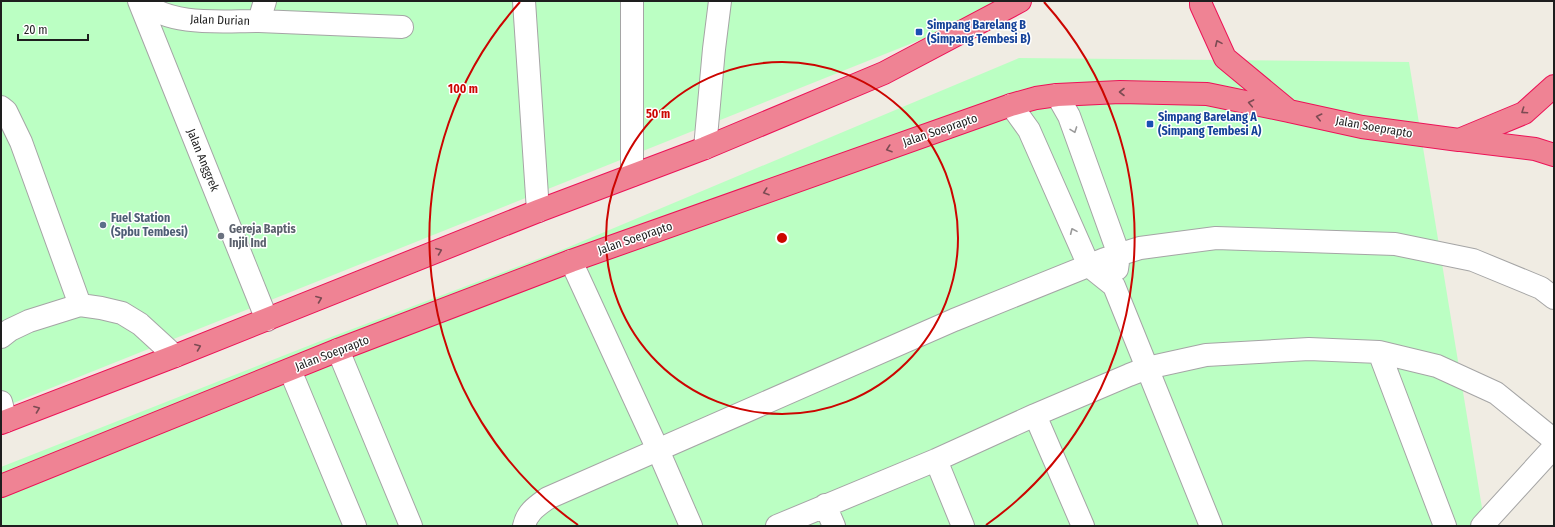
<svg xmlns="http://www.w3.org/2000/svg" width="1555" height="527" viewBox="0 0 1555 527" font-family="'Fira Sans Condensed',sans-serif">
<rect width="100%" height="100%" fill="#f0ece3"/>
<path fill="#bbffc3" d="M1 1H1014L1015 2 1 408Z
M1019 58 1409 62 1485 526H1V467L318 342 564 249Z"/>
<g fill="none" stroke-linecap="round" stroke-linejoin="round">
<defs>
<path id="minor" d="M139 1 267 320
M140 1C173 27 219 21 259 21L265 1
M524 1 538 211
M259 21 402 27
M1057 95 1069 116 1119 255 1117 269
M1011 105 1029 130 1089 266 1114 286 1211 526
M1 107 6 111 21 142 80 305
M705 148 714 49 720 1
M632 175V1
M571 261 658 450 691 526
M1 337 10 330 29 321 80 305 101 308 122 313 140 324 175 356
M338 350 411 526
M1379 352 1445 526
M290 370 355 526
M1 402 6 421
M1035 415 1083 526
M936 460 963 526
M825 505 834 526
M524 526C527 512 537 506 548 498L954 320 1105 259 1140 248 1216 238 1395 244 1473 260 1541 288 1554 298
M777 526 936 460 1035 415 1129 375 1147 368 1206 355 1309 349 1379 352 1437 366 1496 393 1554 440
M1482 526 1554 447"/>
<path id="highway" d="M1201 1V5L1225 58 1289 111 1362 127 1459 140 1524 113 1554 86
M1461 140 1535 149 1554 155
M1 423 175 356 538 211 705 148 884 73 1020 1
M1 486 338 350 571 261 1011 105 1036 98 1057 95 1120 92 1207 94 1289 111"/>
</defs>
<use href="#minor" stroke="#a5a5a5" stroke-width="24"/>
<use href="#highway" stroke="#ec1357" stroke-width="24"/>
<use href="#minor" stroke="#fff" stroke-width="22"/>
<use href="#highway" stroke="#ef8394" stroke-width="22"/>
</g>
<defs><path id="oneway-chevron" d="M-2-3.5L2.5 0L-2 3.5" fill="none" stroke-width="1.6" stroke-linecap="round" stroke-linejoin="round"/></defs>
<g stroke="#7c4b53">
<use href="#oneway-chevron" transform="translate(1218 43) rotate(-114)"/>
<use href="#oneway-chevron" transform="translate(1122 92) rotate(180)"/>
<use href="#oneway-chevron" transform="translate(1251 103) rotate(-169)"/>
<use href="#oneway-chevron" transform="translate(1524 111) rotate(146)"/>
<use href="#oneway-chevron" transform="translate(1319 117) rotate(-167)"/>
<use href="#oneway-chevron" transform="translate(889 149) rotate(161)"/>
<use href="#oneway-chevron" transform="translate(766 192) rotate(161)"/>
<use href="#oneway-chevron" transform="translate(439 251) rotate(-22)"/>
<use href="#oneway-chevron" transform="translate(319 299) rotate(-22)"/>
<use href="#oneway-chevron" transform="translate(198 347) rotate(-22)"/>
<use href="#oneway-chevron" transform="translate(37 409) rotate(-21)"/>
</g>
<g stroke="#9a9a9a">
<use href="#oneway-chevron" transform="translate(1074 130) rotate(70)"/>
<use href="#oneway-chevron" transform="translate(1073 231) rotate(-114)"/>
</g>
<g fill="none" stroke="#cc0500" stroke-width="2">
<circle cx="782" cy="238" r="176"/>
<path d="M578 525A352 352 0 0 1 520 2M1044 2A352 352 0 0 1 986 525"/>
</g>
<g fill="#1a4fb4" stroke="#fff" stroke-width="1.5">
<rect x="915" y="28" width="8" height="8" rx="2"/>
<rect x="1146" y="120" width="8" height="8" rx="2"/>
</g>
<circle fill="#5c6f8a" stroke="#fff" stroke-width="1.5" cx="103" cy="225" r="4"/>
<circle fill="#6b7280" stroke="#fff" stroke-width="1.5" cx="221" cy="236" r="4"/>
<g text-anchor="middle" stroke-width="3" stroke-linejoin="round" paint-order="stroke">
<g font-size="12" fill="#1e1e1e" stroke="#fff">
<text transform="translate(220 20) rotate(2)" y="4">Jalan Durian</text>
<text transform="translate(1374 127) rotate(10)" y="4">Jalan Soeprapto</text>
<text transform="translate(940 130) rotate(-19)" y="4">Jalan Soeprapto</text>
<text transform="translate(203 160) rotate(68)" y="4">Jalan Anggrek</text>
<text transform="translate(635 238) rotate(-19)" y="4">Jalan Soeprapto</text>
<text transform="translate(332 353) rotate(-21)" y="4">Jalan Soeprapto</text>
</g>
<g font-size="12" font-weight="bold" fill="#164399" stroke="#fff" text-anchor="start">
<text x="927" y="29">Simpang Barelang B<tspan x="927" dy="14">(Simpang Tembesi B)</tspan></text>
<text x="1158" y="121">Simpang Barelang A<tspan x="1158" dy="14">(Simpang Tembesi A)</tspan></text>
</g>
<g font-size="12" font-weight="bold" fill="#4e5e75" stroke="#fff" text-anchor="start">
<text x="111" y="222">Fuel Station<tspan x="111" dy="14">(Spbu Tembesi)</tspan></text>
</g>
<g font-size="12" font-weight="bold" fill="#5b616d" stroke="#fff" text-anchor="start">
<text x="229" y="233">Gereja Baptis<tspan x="229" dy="14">Injil Ind</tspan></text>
</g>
</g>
<circle cx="782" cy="238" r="6" fill="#cc0500" stroke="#fff" stroke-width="2"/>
<g font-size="12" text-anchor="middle" font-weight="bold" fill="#cc0500" stroke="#fff" stroke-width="3" stroke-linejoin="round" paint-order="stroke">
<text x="463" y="93">100 m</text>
<text x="658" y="118">50 m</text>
</g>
<rect width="1555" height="527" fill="none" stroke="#1e1e1e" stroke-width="4"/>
<path d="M18 34v6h70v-6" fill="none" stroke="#1e1e1e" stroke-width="2"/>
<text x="24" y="34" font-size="12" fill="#1e1e1e" stroke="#ffffff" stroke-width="3" paint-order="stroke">20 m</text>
</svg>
